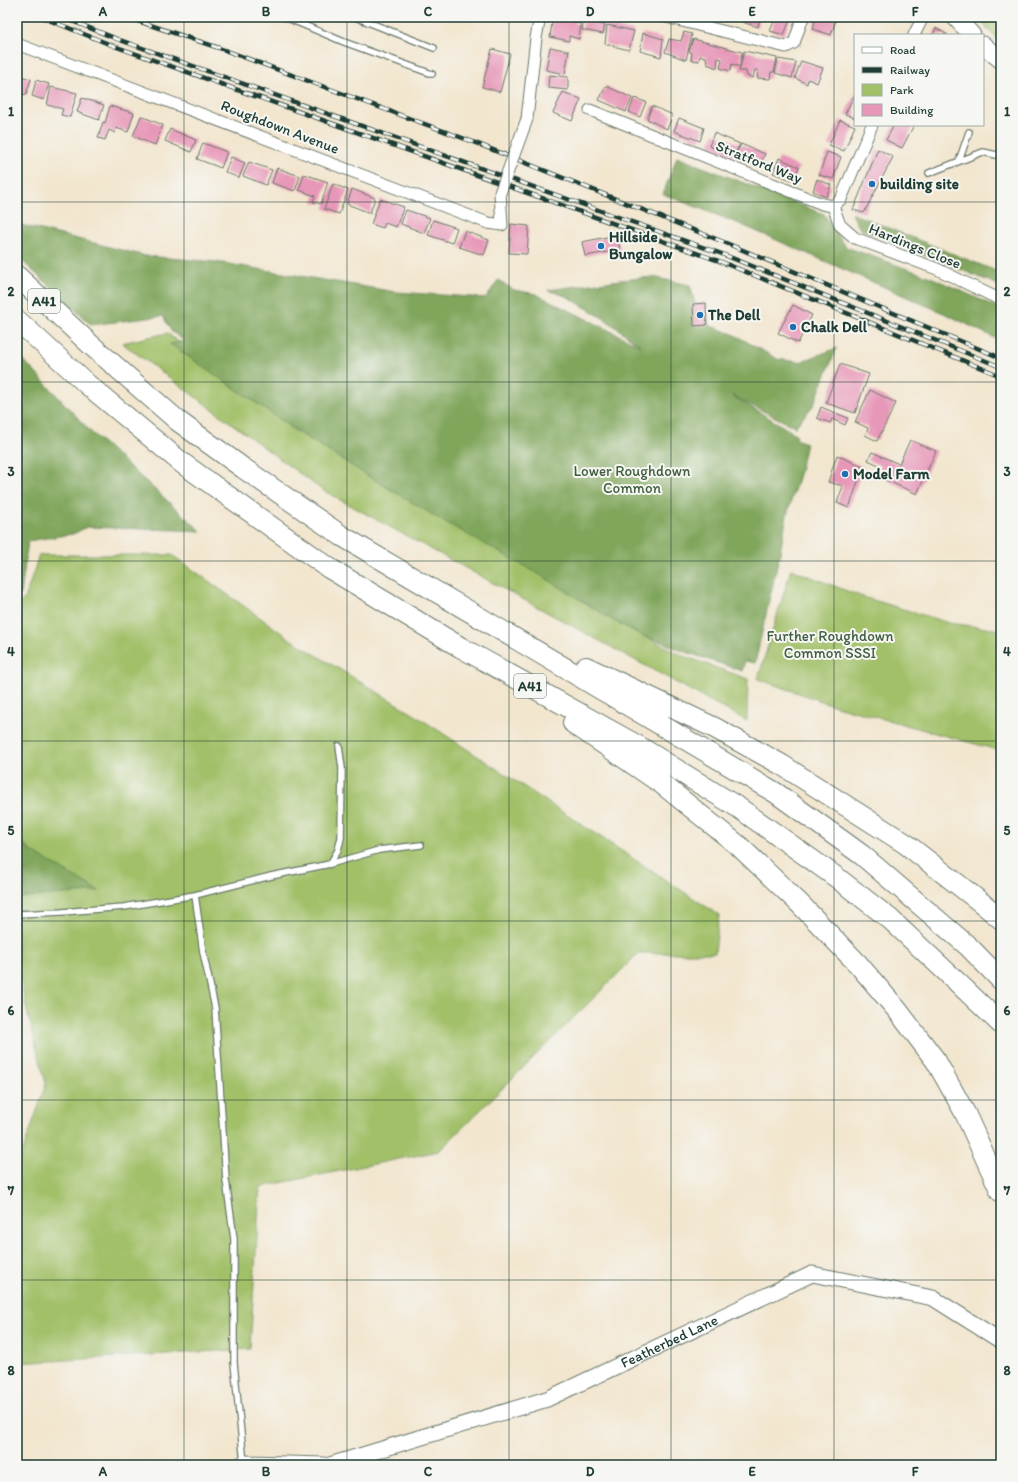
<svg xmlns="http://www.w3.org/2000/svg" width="1018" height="1482" viewBox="0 0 1018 1482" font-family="Itim,sans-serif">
<rect width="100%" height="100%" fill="#f6f6f2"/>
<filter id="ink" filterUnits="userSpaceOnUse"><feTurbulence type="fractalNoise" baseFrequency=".025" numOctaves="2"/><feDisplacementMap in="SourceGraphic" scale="8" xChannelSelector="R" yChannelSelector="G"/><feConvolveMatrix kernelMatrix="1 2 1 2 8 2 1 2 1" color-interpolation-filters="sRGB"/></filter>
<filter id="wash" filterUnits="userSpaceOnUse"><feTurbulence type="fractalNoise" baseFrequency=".012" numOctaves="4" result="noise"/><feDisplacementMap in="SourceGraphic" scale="16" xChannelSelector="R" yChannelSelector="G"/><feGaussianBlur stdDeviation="0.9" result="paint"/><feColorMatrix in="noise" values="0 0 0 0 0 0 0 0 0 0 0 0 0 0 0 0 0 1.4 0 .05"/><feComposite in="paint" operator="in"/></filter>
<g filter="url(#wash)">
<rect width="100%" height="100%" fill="#f2e6cf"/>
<path fill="#a1c068" stroke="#607e4e" d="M977 17H1001V44L1000 43Z
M167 333 295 431 467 526 619 622 681 655 748 679 747 721 322 490 122 343Z
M39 555H172L293 641 415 715 719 915 715 953H639L439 1151 260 1187 250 1349 17 1363V1168L46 1084 27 1012 17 961V606L25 598Z
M791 569 860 596 949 623 1001 630V751L836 706 758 679Z"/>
<path fill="#80a65c" stroke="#507248" d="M677 157 824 214 846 247 933 278 1001 309V341L948 315 742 225 663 194Z
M851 213 1001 273V286L860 229Z
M17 224 146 256 217 262 396 292 486 298 498 280 514 290 536 294 641 346 606 320 568 297 548 290 620 280 653 277 690 285 700 322 733 334 777 359 800 362 837 348 813 406 795 427 733 396 797 435 796 439 806 443 800 471 787 515 780 553 755 663 745 661 742 671 680 650 657 640 645 637 614 621 544 577 438 518 363 473 297 431 170 344 184 341 171 331 163 316 91 325 17 256Z
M17 353 92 433 201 531 87 527 73 534 28 541 21 594 17 596Z
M17 836 29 850 99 891 17 898Z"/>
<g id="blocks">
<path fill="#e797b8" d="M553 17H574V23L581 24 579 39 569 36V41L550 37Z
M744 17H760L758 27 742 22Z
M776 17H791L784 35 770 31Z
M816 17H837L831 35 813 29Z
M584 21 605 25 603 34 582 30Z
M607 25 634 31 629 50 605 44Z
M936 28 948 35H933Z
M684 32 692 34 686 60 665 52 669 39 681 41Z
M643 33 663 39 661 57 640 51Z
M693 39 742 52 740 67 744 51 777 58 774 72H771L770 79 757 78 758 70H755L753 78 747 76 746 71H739L740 67 732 64 730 71 720 68 722 59 718 58 717 68 707 64 706 57 700 56 699 61 691 60 692 53 689 51Z
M550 47 569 51 565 74 546 70Z
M492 49 510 54 500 92 482 87Z
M778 59 796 62 792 78 775 73Z
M801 61 823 68 817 83 808 79 807 84 795 78Z
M17 75 31 79 26 95 17 92Z
M549 75 568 77V90L548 88Z
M36 80 49 84 44 100 32 96Z
M606 86 632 98 626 112 599 100Z
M51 87 77 93 70 117 61 115 63 109 47 105Z
M563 92 581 99 572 121 553 113Z
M855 94V118L845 114Z
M82 98 104 105 99 120 77 112Z
M634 98 646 102 640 117 629 112Z
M110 106 134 113 128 132 116 128 115 133 109 130 105 140 98 138 103 122 105 123Z
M652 106 673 115 667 129 647 119Z
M141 116 163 125 155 145 133 136Z
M679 118 704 128 700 141 674 131Z
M840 120 855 126 844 151 829 145Z
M894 125H914L902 148 886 140Z
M170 129 196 140 191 152 165 141Z
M714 133 740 144 734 156 709 146Z
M203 143 227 152 221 168 197 159Z
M741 144 765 154 759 167 735 156Z
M878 149 893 157 864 213 853 210Z
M827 152 841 157 833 179 819 175Z
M231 157 245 163 239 178 225 172Z
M779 158 799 167 794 181 773 173Z
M249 162 272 170 266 185 243 176Z
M277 168 300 176 295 191 272 183Z
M304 174 328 182 321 204 313 202 315 196 299 190Z
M817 179 831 185 826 197 813 191Z
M333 184 348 190 339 214 324 209Z
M352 189 375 198 370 213 347 204Z
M380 199 404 207 396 227 385 223 383 228 371 224Z
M406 210 430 218 424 233 401 224Z
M433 220 457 228 452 243 428 235Z
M511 224 529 226 527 254 509 253Z
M465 231 489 240 484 255 459 247Z
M617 235 620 250 585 256 582 242Z
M706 303 707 325 694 326 693 304Z
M793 305 812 315 798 343 778 333Z
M840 364 869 374 855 413 826 403Z
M870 390 896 403 877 441 865 435 868 428 855 422Z
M821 407 848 418 845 425 832 419 830 423 817 418Z
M910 440 936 451 917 494 877 476 881 466 868 460 872 452 899 464Z
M837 455 863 467 849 508 837 503 843 486 828 482Z"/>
</g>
</g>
<g filter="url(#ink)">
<use href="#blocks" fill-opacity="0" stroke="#69786a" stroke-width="1"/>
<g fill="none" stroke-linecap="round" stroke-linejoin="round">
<defs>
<path id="lane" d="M285 17 344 42 432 74
M355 17 434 48
M959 161 969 132
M929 173 983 152 1001 156
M330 864 338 850 341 838 342 768 339 746
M195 895 271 876 330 864 379 850 421 845
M17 914 62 912 124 907 195 895 203 952 215 1008 226 1180 234 1239V1363L244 1463"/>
<path id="street" d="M666 17 786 47 794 43 803 17
M914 35 923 17
M17 44 488 223 502 225 500 193
M590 110 822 204 833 206
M527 119 536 38 540 17
M833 206 840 225 855 238 937 269 1001 300
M833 206 841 199 872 125"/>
<g id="secondary">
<path d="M240 1465 244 1463 324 1465"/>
<path id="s1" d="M330 1465 547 1399 812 1274 933 1298 1001 1341"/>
</g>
<path id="primary" d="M955 17 972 35
M983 45 1001 60"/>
<path id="highway" d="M17 276 91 345 178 421 243 468 342 536 776 793 862 855 969 947 1001 980
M17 320 88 385 182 463 329 568 460 647 640 747 739 808 836 877 890 919 955 980 1001 1024
M586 667 715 728 782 765 906 844 983 904 1001 919
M573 723 662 784 739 846 800 904 858 964 898 1011 936 1061 965 1113 1001 1192"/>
</defs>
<use href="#lane" stroke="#69786a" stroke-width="8"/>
<use href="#street" stroke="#69786a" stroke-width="13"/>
<use href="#secondary" stroke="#69786a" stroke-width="17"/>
<use href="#primary" stroke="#69786a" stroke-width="19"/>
<use href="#highway" stroke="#69786a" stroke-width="22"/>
<use href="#lane" stroke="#fff" stroke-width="5.5"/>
<use href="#street" stroke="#fff" stroke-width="11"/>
<use href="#secondary" stroke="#fff" stroke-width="15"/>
<use href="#primary" stroke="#fff" stroke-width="17"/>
<use href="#highway" stroke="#fff" stroke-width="20"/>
<defs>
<path id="rail" d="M41 17 114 46 719 261 1001 376
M62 17 117 39 722 254 1001 367
M126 17 219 48 468 140 726 243 1001 358"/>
</defs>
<use href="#rail" stroke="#1f3d34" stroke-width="4.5"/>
<use href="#rail" stroke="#f6f6f2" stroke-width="3" stroke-dasharray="9" stroke-linecap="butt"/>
<defs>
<path id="street-bridge" d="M500 193 527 119"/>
</defs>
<use href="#street-bridge" stroke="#69786a" stroke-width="13" stroke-linecap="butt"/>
<use href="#street-bridge" stroke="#fff" stroke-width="11"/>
</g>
</g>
<path fill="none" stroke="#1f3d34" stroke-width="1" stroke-opacity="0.55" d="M184 17V1465M347 17V1465M509 17V1465M671 17V1465M834 17V1465M17 202H1001M17 382H1001M17 561H1001M17 741H1001M17 921H1001M17 1100H1001M17 1280H1001"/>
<g fill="#1f6fb2" stroke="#f6f6f2" stroke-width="1.5">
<circle cx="872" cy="184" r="4"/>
<circle cx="601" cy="246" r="4"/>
<circle cx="700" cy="315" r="4"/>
<circle cx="793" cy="327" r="4"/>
<circle cx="845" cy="474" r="4"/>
</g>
<g text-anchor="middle" stroke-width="4" stroke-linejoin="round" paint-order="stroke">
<g fill="#f6f6f2" stroke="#60746d" stroke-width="1">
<rect x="28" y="289" width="32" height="24" rx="3"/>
<rect x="514" y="674" width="32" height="24" rx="3"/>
</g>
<g font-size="14" font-weight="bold" fill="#1f3d34">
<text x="44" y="306">A41</text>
<text x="530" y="691">A41</text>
</g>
<g font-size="15" fill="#1f3d34" stroke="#f6f6f2">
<text transform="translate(280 127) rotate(21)" y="5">Roughdown Avenue</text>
<text transform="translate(759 162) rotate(22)" y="5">Stratford Way</text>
<text transform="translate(915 246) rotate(22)" y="5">Hardings Close</text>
<text dy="5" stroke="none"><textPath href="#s1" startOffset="362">Featherbed Lane</textPath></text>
</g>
<g font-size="15" font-weight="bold" fill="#1f3d34" stroke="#f6f6f2" text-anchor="start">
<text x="880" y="189">building site</text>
<text x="609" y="242">Hillside<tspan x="609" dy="17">Bungalow</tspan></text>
<text x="708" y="320">The Dell</text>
<text x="801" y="332">Chalk Dell</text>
<text x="853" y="479">Model Farm</text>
</g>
<g font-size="15" fill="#405e41" stroke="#f6f6f2">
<text x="632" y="476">Lower Roughdown<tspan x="632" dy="17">Common</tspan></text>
<text x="830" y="641">Further Roughdown<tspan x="830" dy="17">Common SSSI</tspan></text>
</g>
</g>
<rect width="1018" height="1482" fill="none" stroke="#f6f6f2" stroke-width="44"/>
<rect x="854" y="34" width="130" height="92" fill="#f6f6f2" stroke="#a0aca6"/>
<rect x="862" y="47" width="20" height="6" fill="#ffffff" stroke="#a0aca6"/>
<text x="890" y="54" font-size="12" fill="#1f3d34">Road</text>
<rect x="862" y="67" width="20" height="6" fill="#1f3d34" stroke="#a0aca6"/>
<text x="890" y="74" font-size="12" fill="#1f3d34">Railway</text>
<rect x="862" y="84" width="20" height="12" fill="#a1c068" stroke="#a0aca6"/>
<text x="890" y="94" font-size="12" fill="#1f3d34">Park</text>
<rect x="862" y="104" width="20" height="12" fill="#e797b8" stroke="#a0aca6"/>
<text x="890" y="114" font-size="12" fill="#1f3d34">Building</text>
<rect x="22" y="22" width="974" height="1438" fill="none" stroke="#1f3d34" stroke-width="1.5"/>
<g font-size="13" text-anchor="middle" font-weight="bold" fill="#1f3d34">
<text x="103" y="16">A</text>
<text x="266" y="16">B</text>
<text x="428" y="16">C</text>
<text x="590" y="16">D</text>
<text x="752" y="16">E</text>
<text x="915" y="16">F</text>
<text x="11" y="116">1</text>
<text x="1007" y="116">1</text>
<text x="11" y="296">2</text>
<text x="1007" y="296">2</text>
<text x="11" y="476">3</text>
<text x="1007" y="476">3</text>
<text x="11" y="656">4</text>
<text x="1007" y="656">4</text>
<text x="11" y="835">5</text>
<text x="1007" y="835">5</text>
<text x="11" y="1015">6</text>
<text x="1007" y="1015">6</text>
<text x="11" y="1195">7</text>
<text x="1007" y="1195">7</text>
<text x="11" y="1375">8</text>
<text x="1007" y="1375">8</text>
<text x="103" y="1476">A</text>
<text x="266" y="1476">B</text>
<text x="428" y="1476">C</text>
<text x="590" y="1476">D</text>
<text x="752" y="1476">E</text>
<text x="915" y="1476">F</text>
</g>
</svg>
